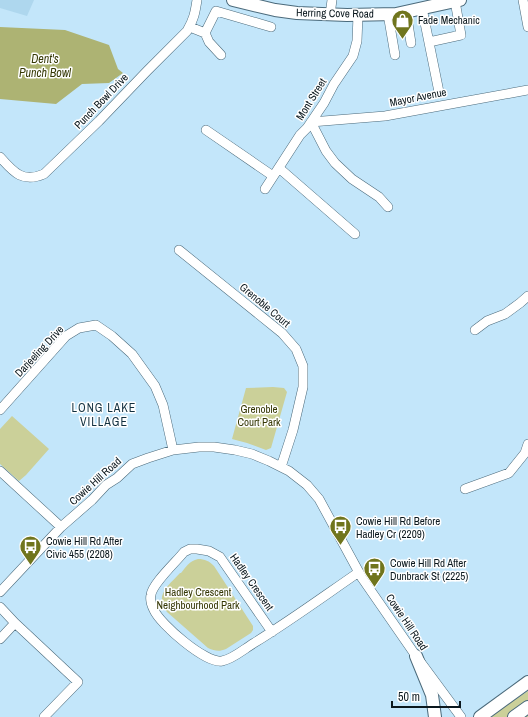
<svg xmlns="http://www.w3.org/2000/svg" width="528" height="717" viewBox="0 0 528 717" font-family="'Archivo Narrow',sans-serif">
<rect width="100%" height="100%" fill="#c3e6fa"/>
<path fill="#aed7ee" d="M0 0H34L27 16 0 8Z"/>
<path fill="#cbd099" d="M273 387 284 388 287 392 271 448 266 450 247 443 232 439 246 388Z
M12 416 49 449 26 475 19 481 0 464V429Z
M198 559C205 559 209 561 214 566L253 626V630L251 633 226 649C219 652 215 651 208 648L167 612C153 596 170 584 180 573H181C186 567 189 561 198 559Z
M528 691V717H489Z"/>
<path fill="#adb373" d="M0 27 65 30 109 45 118 69 123 73 109 83 82 84 56 104 0 99Z"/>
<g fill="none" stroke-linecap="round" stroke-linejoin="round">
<defs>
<path id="minor" d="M523 0 528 27
M422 8 439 92
M406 11 411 43
M388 14 395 55
M330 15 332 0
M190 27 205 33 216 11 271 27
M205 33 209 42 221 55
M429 42 461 35 455 1
M311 122 385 116 528 90
M311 122 326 151 335 163 352 179 379 197 388 207
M206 130 273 176
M0 157C14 173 23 183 44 174L99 121 147 71 187 31C194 19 195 13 197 0
M279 168 355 234
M265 189 300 135 307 128 324 103 334 84 353 56 357 41 358 15
M179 250 282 333 296 349 303 366V387L293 430 281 467
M475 330 487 321 505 314 520 303 528 296
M0 410 66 336 79 328 96 325 112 336 132 354 155 386 163 405 173 450
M0 471 61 527
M465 489 509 473 525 453 528 444
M0 592 61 527 92 500 106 485 117 478 132 464 148 458 173 450 199 447H214L235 450 252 454 269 461 289 471 307 485 319 499 362 578 416 656 461 717
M0 607 15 623 0 639
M15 623 78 682 44 717
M272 632 220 557 209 551 197 549H190L184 552C176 562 152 584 151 595 150 599 152 606 154 610 160 624 206 664 222 661 233 659 244 649 254 643 290 621 324 596 359 572"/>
<path id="major" d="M233 0 275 10 297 13 347 15 396 14 460 0
M416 656 432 695 435 717
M480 717 528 682
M514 717 528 707"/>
</defs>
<use href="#minor" stroke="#4b6a7b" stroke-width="10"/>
<use href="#major" stroke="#4b6a7b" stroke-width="14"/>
<use href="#minor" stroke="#fff" stroke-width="9"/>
<use href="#major" stroke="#fff" stroke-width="12"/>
</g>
<defs>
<symbol id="shop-pin" viewBox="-11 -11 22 30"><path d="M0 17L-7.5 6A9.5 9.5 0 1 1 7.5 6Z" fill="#70751d" stroke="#fff"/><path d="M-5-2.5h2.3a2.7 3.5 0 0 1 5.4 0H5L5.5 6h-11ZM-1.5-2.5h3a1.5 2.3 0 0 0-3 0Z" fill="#fff"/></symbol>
<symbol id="bus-pin" viewBox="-11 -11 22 30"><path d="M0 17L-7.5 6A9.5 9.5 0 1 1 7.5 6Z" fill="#70751d" stroke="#fff"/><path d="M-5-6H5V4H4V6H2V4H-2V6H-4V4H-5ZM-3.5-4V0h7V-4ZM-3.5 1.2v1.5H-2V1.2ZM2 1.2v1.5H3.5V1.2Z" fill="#fff"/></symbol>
</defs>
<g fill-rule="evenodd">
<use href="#shop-pin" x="390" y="8" width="25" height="34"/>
<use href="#bus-pin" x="328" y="514" width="25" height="34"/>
<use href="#bus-pin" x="18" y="534" width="25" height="34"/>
<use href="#bus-pin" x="362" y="556" width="25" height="34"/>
</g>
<g text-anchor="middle" stroke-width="3" stroke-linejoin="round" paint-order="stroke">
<g font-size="11" fill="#0b181e" stroke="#fff">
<text transform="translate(335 13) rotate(1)" y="4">Herring Cove Road</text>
<text transform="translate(418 97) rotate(-11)" y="4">Mayor Avenue</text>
<text transform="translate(311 99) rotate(-58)" y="4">Mont Street</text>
<text transform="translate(101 101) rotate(-46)" y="4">Punch Bowl Drive</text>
<text transform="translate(265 305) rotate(40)" y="4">Grenoble Court</text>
<text transform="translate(39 351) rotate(-47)" y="4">Darjeeling Drive</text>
<text transform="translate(95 481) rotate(-42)" y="4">Cowie Hill Road</text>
<text transform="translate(252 582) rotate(55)" y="4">Hadley Crescent</text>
<text transform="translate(407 622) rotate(56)" y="4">Cowie Hill Road</text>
</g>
<g font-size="11" fill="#0b181e" stroke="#fff" text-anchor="start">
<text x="418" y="24">Fade Mechanic</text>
<text x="356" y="525">Cowie Hill Rd Before<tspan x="356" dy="13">Hadley Cr (2209)</tspan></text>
<text x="46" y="545">Cowie Hill Rd After<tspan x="46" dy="13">Civic 455 (2208)</tspan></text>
<text x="390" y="567">Cowie Hill Rd After<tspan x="390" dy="13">Dunbrack St (2225)</tspan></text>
</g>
<g font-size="11" fill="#353704" stroke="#fff">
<text x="259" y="413">Grenoble<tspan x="259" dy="13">Court Park</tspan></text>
<text x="198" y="596">Hadley Crescent<tspan x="198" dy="13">Neighbourhood Park</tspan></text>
</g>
<g font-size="12" font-style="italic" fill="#363905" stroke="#fff">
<text x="45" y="63">Dent's<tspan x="45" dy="14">Punch Bowl</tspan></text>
</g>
<g font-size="12" letter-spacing="1" fill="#11303f" stroke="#fff">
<text x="104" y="412">LONG LAKE<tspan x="104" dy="14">VILLAGE</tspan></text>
</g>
</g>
<path d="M392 701v6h68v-6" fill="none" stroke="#0b181e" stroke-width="2"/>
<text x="398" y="701" font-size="12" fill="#0b181e" stroke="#ffffff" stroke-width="3" paint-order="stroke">50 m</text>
</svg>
